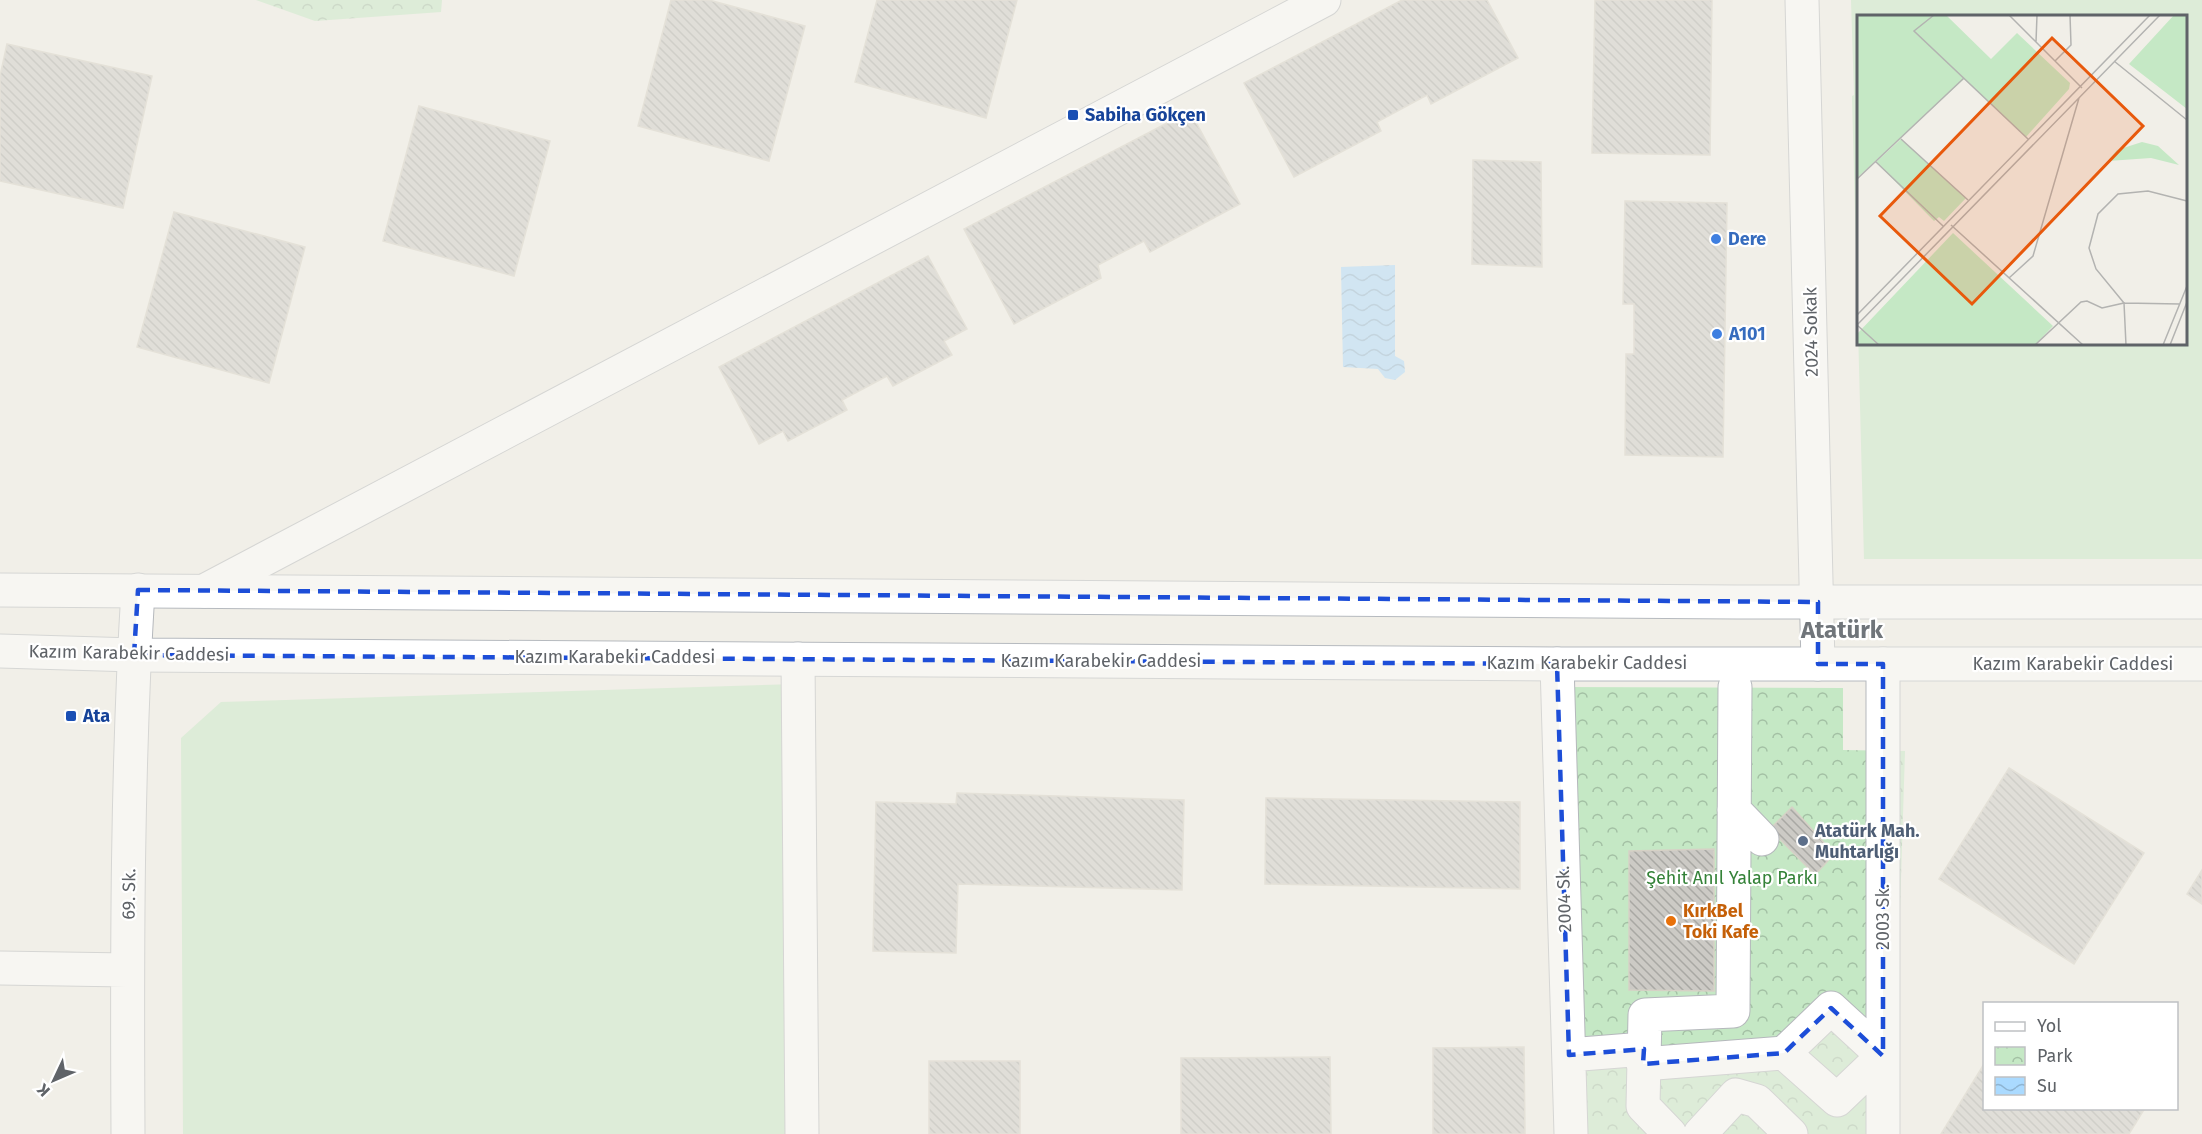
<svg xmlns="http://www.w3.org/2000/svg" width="2202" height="1134" viewBox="0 0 2202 1134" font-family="'Fira Sans',sans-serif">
<defs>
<pattern id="park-crowns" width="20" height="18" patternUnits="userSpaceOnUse" patternTransform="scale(1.5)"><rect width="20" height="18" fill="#c5e8c5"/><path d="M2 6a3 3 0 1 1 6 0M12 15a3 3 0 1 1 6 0" fill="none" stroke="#a3c0a4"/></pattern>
<pattern id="water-waves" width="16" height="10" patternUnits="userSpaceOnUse" patternTransform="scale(1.5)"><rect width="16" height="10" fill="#aadaff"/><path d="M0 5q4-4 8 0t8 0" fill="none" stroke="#8eb4d2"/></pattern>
<pattern id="building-back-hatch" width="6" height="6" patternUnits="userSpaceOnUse" patternTransform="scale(1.5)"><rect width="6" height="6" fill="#cccac5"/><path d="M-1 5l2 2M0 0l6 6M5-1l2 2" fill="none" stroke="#a9a8a4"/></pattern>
</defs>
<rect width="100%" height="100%" fill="#f1efe8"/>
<path fill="#c5e8c5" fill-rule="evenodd" d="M1851 0H2202V559H1864L1852 96 1854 95ZM1858 16H2186V344H1858Z
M798 684 802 1134H183L181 738 221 702Z"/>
<path fill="url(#park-crowns)" d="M256 0H442L441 12 315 21Z
M1558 687 1843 688V750L1905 751 1893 1134H1571Z"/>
<path fill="url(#water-waves)" d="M1395 265V356L1404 361 1405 372 1395 380 1385 378 1378 369 1343 367 1341 267Z"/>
<path fill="url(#building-back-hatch)" stroke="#d6d1c6" stroke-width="1.5" d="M671 0H709L805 26 769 161 638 126Z
M877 0H1017L986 118 855 82Z
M1402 0H1487L1518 58 1431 104 1427 95 1377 122 1381 131 1294 177 1244 83Z
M1595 0H1712L1710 155 1592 153Z
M7 44 152 76 123 208 0 181V76Z
M419 106 550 141 514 276 383 241Z
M1190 111 1240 204 1150 252 1144 241 1098 265 1101 278 1014 324 964 229Z
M1473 160 1541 162 1542 267 1472 264Z
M1625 201 1727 203 1723 457 1625 455 1626 354H1634V304H1623Z
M174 212 305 247 269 383 137 347Z
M928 256 967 329 944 341 952 355 893 386 887 376 842 400 847 410 788 441 783 431 759 444 719 367Z
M2009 768 2144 853 2074 964 1939 879Z
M957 793 1184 800 1182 890 958 884 956 953 873 951 876 802 956 804Z
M1266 798 1520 802V889L1265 884Z
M1792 807 1834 854 1815 875 1770 829Z
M1714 849V991L1629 990V851Z
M2202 870V904L2187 894Z
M1524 1047 1525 1134H1433V1048Z
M1330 1057 1331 1134H1181V1058Z
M929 1061H1020V1134H929Z
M1984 1064V1108H2145L2129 1134H1941Z"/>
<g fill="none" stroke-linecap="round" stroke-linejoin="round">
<defs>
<path id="street" d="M1802 0 1818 664
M204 591 1324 0
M798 659 802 1134
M1557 664 1571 1134
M1734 810 1762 839
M0 968 127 970
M1569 1055 1644 1049
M1643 1064 1784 1053 1837 1100 1883 1056 1831 1008 1784 1053
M128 1134C127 953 127 771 138 590
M1670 1134 1643 1106 1645 1015 1733 1011 1735 687
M1700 1134 1736 1095 1757 1101 1791 1134
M1883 1134V664"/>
<path id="secondary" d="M0 590 1737 602H2202
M0 651 134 655 1557 664H2202"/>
</defs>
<use href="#street" stroke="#b5b8bc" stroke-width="35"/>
<use href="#secondary" stroke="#b6babf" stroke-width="35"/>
<use href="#street" stroke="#fff" stroke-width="33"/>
<use href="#secondary" stroke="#fff" stroke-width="33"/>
</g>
<path d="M0 0H2202V1134H0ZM138 590 1818 602V664H1883V1056L1831 1008 1784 1053 1643 1064 1644 1049 1569 1055 1557 664 134 655Z" fill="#f1efe8" fill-opacity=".55" fill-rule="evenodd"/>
<path fill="none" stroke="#1d4ed8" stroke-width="4.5" stroke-dasharray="12 8" stroke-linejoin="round" d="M138 590 1818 602V664H1883V1056L1831 1008 1784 1053 1643 1064 1644 1049 1569 1055 1557 664 134 655Z"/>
<g fill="#1a4fb4" stroke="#fff" stroke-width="2">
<rect x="1067" y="109" width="12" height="12" rx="3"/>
<rect x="65" y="710" width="12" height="12" rx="3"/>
</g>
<g fill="#3f7fe0" stroke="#fff" stroke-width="2">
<circle cx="1716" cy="239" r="6"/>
<circle cx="1717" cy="334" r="6"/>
</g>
<circle fill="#5c6f8a" stroke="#fff" stroke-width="2" cx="1803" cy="841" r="6"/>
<circle fill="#e8710a" stroke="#fff" stroke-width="2" cx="1671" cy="921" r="6"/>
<g text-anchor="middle" stroke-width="4.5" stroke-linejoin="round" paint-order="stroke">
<g font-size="18" font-weight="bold" fill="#164399" stroke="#fff" text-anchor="start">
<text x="1085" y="121">Sabiha Gökçen</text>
<text x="83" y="722">Ata</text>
</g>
<g font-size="18" font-weight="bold" fill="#366cbe" stroke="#fff" text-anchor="start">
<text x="1728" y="245">Dere</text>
<text x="1729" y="340">A101</text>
</g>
<g font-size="18" fill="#5f6368" stroke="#fff">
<text transform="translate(1811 332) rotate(-91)" y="6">2024 Sokak</text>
<text transform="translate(129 653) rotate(1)" y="6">Kazım Karabekir Caddesi</text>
<text x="615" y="663">Kazım Karabekir Caddesi</text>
<text x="1101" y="667">Kazım Karabekir Caddesi</text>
<text x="1587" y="669">Kazım Karabekir Caddesi</text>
<text x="2073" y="670">Kazım Karabekir Caddesi</text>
<text transform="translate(129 894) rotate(-89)" y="6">69. Sk.</text>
<text transform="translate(1564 899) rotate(-92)" y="6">2004 Sk.</text>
<text transform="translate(1883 917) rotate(-90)" y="6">2003 Sk.</text>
</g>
<g font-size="18" font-weight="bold" fill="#4e5e75" stroke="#fff" text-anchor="start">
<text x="1815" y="837">Atatürk Mah.<tspan x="1815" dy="21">Muhtarlığı</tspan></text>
</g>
<g font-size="18" fill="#348238" stroke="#fff">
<text x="1732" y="884">Şehit Anıl Yalap Parkı</text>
</g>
<g font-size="18" font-weight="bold" fill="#c56008" stroke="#fff" text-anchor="start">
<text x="1683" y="917">KırkBel<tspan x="1683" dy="21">Toki Kafe</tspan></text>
</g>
<g font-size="24" font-weight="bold" fill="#70757a" stroke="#fff">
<text x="1842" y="638">Atatürk</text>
</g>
</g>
<g transform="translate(1857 15)">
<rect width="330" height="330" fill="#f1efe8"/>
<path d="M0 0H89L134 44 160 18 213 68 212 74 169 122 107 64 0 163ZM317 0H330V94L272 49ZM96 218 196 311 178 330H0V319Z" fill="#c5e8c5"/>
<path d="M44 124 109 183 87 206 82 202 77 206 19 147ZM285 127 301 131 322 150 294 143 251 146 260 135Z" fill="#c5e8c5"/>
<path fill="none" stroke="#b3b3b1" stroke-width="1.5" d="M77 0 57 16 171 124M152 0 225 73M179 27 180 0M198 46 214 30 213 0M257 46 330 105M44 124 111 185M19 147 86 211M0 164 107 63M94 210 226 330M152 263 176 241 222 83M323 289 267 288 239 254 232 233 241 199 261 179 291 176 330 186M0 300 293 0M0 310 303 0M0 310 22 330M178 330 224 287 230 286 245 293 267 288 269 330M306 330 330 271M313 330 330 287"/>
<path fill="#e8590c" fill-opacity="0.15" stroke="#e8590c" stroke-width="3" d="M195 23 286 111 115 289 23 201Z"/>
<rect width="330" height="330" fill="none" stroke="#5f6368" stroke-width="3"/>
</g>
<rect x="1983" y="1002" width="195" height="108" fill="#ffffff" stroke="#bfc1c3" stroke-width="1.5"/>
<rect x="1995" y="1022" width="30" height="9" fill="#ffffff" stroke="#bfc1c3" stroke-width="1.5"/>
<text x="2037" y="1032" font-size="18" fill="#5f6368">Yol</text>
<rect x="1995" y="1047" width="30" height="18" fill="url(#park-crowns)" stroke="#bfc1c3" stroke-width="1.5"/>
<text x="2037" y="1062" font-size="18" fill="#5f6368">Park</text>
<rect x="1995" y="1077" width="30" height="18" fill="url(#water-waves)" stroke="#bfc1c3" stroke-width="1.5"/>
<text x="2037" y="1092" font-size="18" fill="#5f6368">Su</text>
<g transform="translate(54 1080) rotate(226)" stroke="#ffffff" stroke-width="4.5" paint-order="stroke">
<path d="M0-4.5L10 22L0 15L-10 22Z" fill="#5f6368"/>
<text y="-9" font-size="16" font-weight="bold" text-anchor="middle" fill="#5f6368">K</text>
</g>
</svg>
